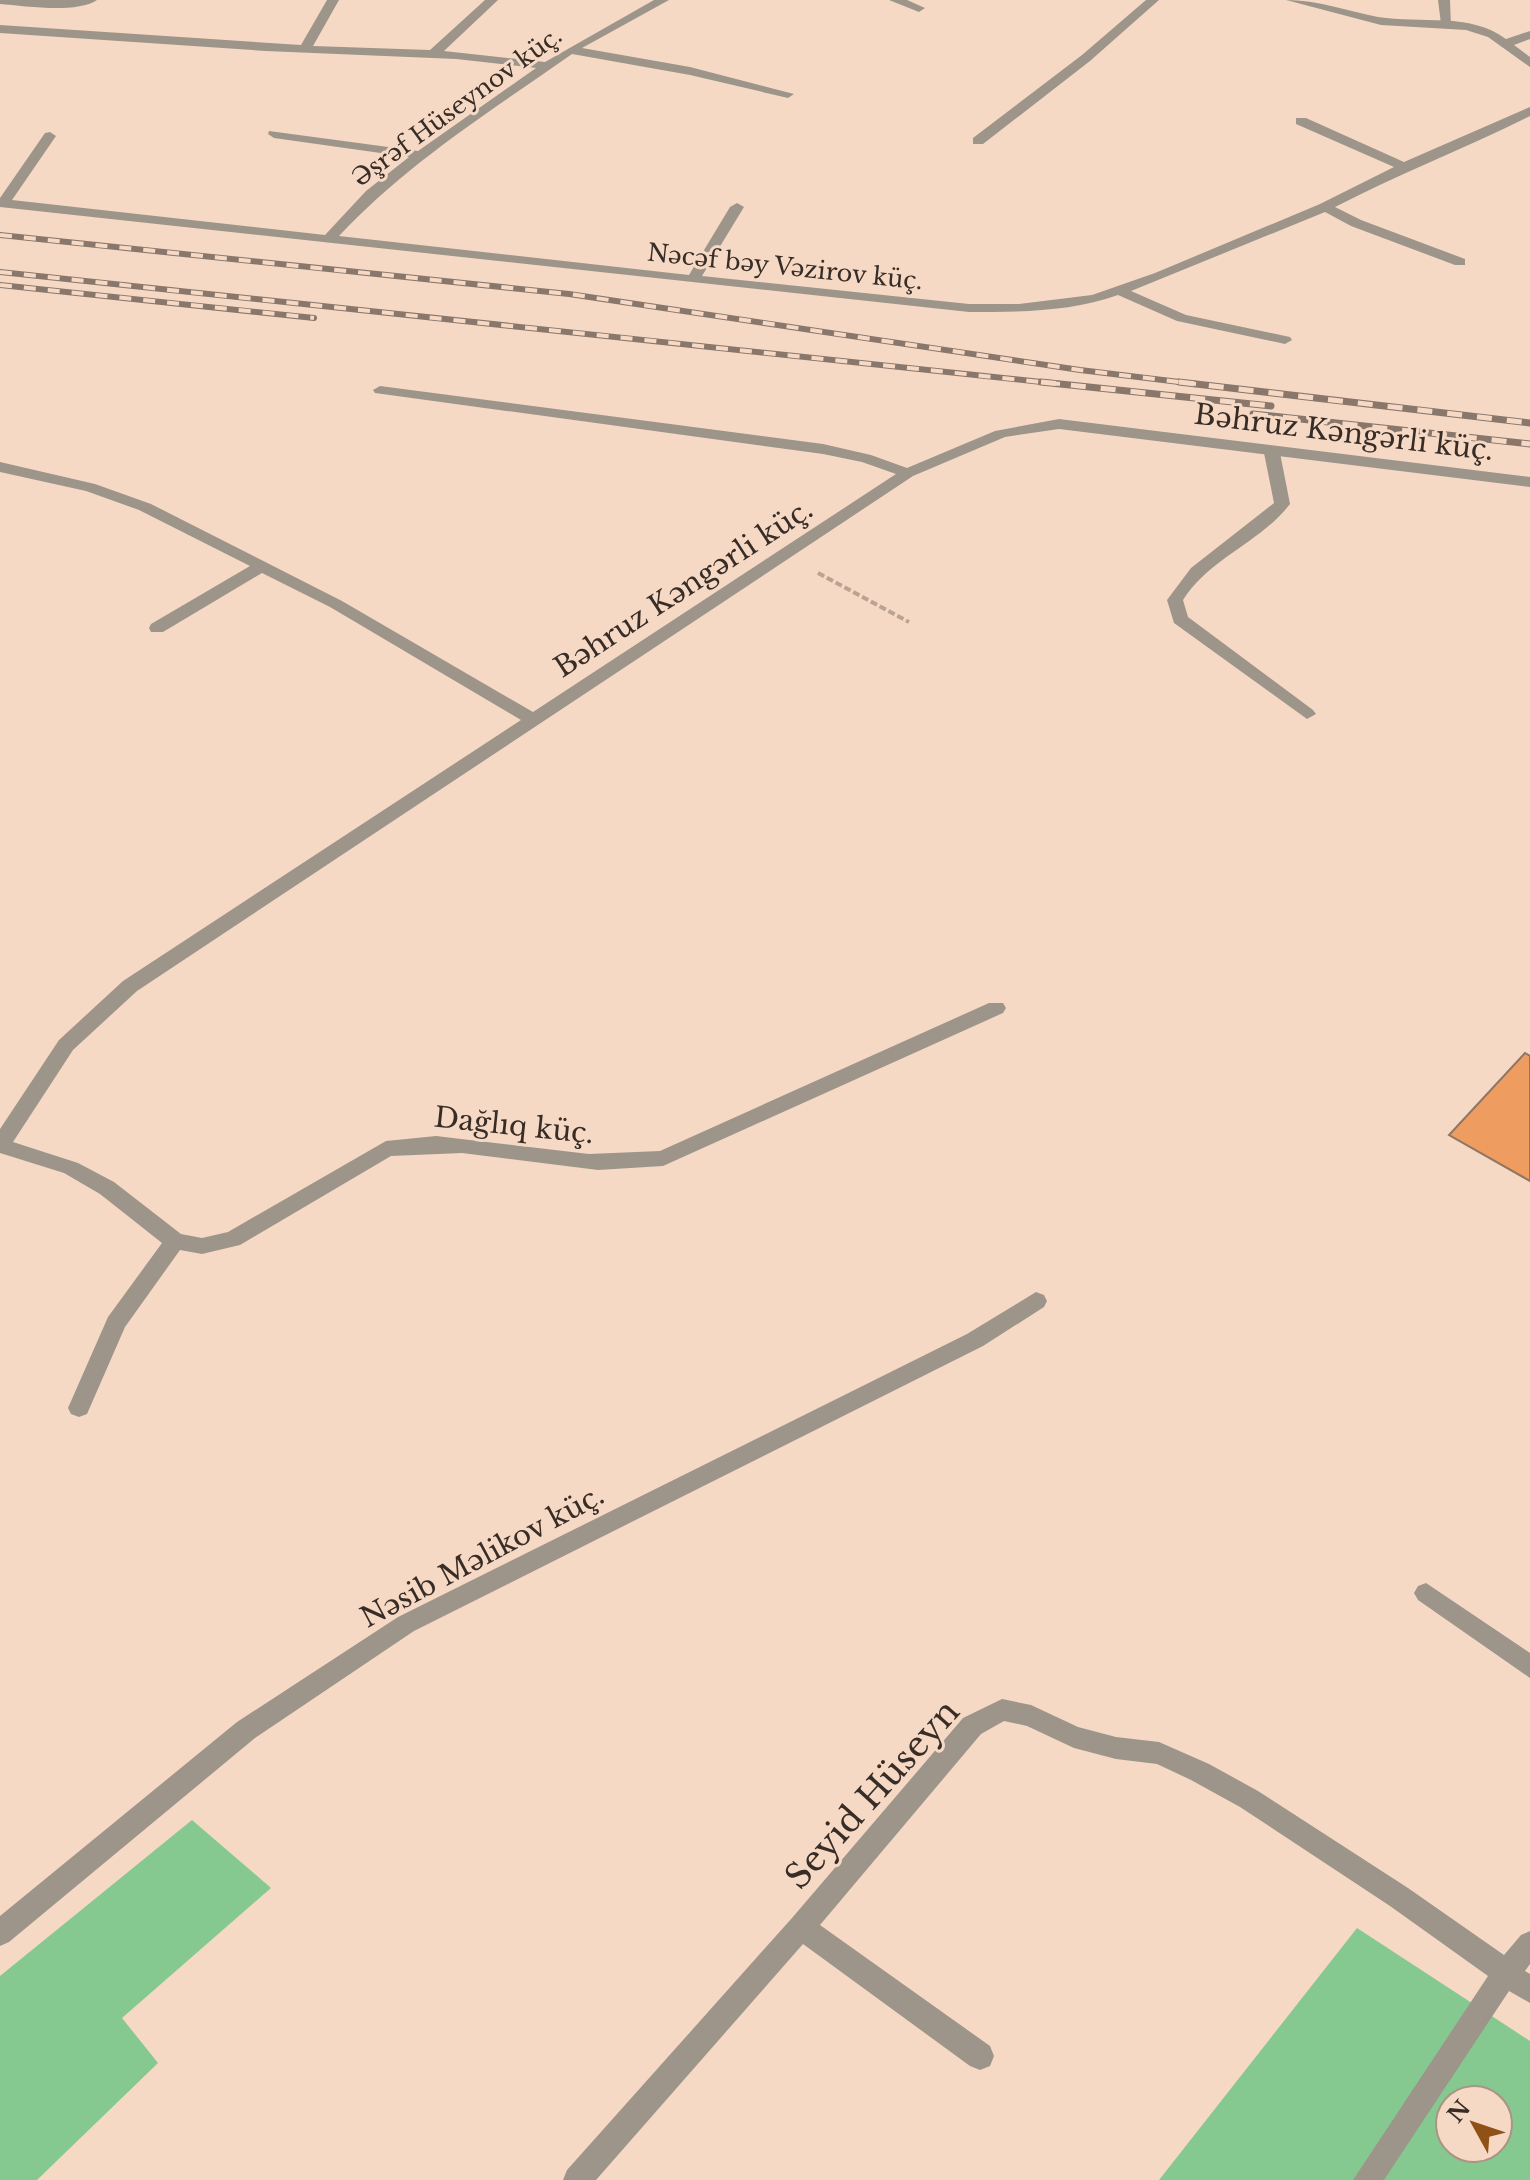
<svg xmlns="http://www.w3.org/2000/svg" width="1530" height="2180" viewBox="0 0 1530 2180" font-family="'Libre Baskerville',serif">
<rect width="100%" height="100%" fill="#f6d9c5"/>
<path fill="#85c991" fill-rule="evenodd" d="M192 1820 271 1888 122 2018 158 2063 37 2180H0V1976Z
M1357 1928 1530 2041V2180H1159ZM1450 2100H1498V2148H1450Z"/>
<path fill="#ee9c5f" stroke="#8f7563" stroke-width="2" d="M1525 1053 1530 1056V1181L1449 1135Z"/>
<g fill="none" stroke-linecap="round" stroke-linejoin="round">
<path stroke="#baa393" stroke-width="4" stroke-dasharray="7 3" stroke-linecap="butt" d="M818 573 909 622"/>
<path fill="#9d958a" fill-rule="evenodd" d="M1438 0H1450L1451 27 1441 24Z
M1272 448 1280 453 1290 504C1260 543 1210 558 1183 600L1188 617 1313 710 1316 714 1307 719 1174 623 1167 600 1191 568 1274 503 1264 453Z"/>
<path fill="#9d958a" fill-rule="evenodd" d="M0 0H97C76 14 25 6 0 4Z
M327 0H339L313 46 430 50 485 0H498L444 51 545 62 654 0H669L582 48 690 67 794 94 788 98 690 75 572 54C491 111 407 163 339 236L689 275 730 207 737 203 744 207 702 276 969 304H1019L1092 295 1155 273 1320 204 1394 167 1296 124V118H1306L1404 162 1530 107V116C1466 148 1399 174 1335 207L1361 220 1465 259V265H1455L1351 226 1325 212 1131 291 1186 315 1290 337 1292 340 1285 344 1177 321 1118 295C1071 312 1018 312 969 312L0 207V198L45 133 50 132 56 136 12 200 325 235 366 191 409 157 274 138 268 134 269 131 418 151 536 68 456 59 266 51 0 33V25L301 45Z
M889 0H907L925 8 919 12Z
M1146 0H1159L1090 61 983 144H973V138L1082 55Z
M1286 0C1318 0 1347 11 1378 17 1421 24 1470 12 1506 39L1530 31V39L1514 45 1530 57V67L1488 37 1466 30 1381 25Z
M380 386 823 444 871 455 907 468 995 431 1059 419 1530 477V487L1059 429 1005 437 913 476 137 991 73 1050 13 1142 78 1163 114 1182 181 1234 202 1238 228 1232 386 1141 436 1136 589 1154 660 1151 989 1003H1003L1006 1008 1003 1013 663 1166 598 1170 462 1153 391 1156 240 1245 202 1254 180 1250 125 1327 87 1414 79 1417 71 1414 68 1408 108 1317 162 1243 100 1194 64 1173 0 1153V1129L59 1040 123 981 521 720 330 607 262 573 163 632H151L149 628 151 624 250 566 139 510 86 491 0 472V462L95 484 151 504 342 601 533 712 896 474 862 462 823 454 375 393 373 390Z
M1036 1292 1044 1295 1047 1301 1044 1307 983 1346 414 1631 255 1738 9 1942 0 1946V1916L237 1722 398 1617 967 1334Z
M1426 1583 1530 1653V1678L1418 1600 1414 1593 1418 1586Z
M1002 1699 1031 1705 1078 1727 1116 1737 1159 1742 1209 1764 1258 1791 1408 1888 1504 1955 1521 1935 1530 1931V1964L1525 1971 1530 1974V2003L1509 1991 1384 2180H1353L1488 1976 1390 1906 1240 1807 1191 1780 1157 1764 1116 1759 1074 1748 1027 1726 1004 1721 981 1734 820 1925 990 2046 994 2056 990 2066 980 2070 970 2066 803 1944 596 2180H563L567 2170 792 1918 963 1718Z"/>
<defs>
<path id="rail-far1" d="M0 235 569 294 1080 370 1196 384
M0 272 1060 384
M0 285 314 318"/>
<path id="rail" d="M1041 382 1271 406
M1179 382 1530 423
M1253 414 1530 444"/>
</defs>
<use href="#rail-far1" stroke="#8a776b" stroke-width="6"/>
<use href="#rail" stroke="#8a776b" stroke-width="7"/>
<use href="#rail-far1" stroke="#f6d9c5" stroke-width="4" stroke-dasharray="12" stroke-linecap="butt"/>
<use href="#rail" stroke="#f6d9c5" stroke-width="5" stroke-dasharray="15" stroke-linecap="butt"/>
</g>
<g text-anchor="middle" stroke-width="6" stroke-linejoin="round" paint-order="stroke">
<g font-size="24" fill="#382d26" stroke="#f6d9c5">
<text transform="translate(457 107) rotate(-36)" y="8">Əşrəf Hüseynov küç.</text>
<text transform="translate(785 267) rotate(6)" y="8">Nəcəf bəy Vəzirov küç.</text>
</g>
<g font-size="28" fill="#382d26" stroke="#f6d9c5">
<text transform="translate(1344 432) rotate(7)" y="10">Bəhruz Kəngərli küç.</text>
<text transform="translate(683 588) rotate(-33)" y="10">Bəhruz Kəngərli küç.</text>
<text transform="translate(514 1125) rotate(6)" y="10">Dağlıq küç.</text>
<text transform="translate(482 1556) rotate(-28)" y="10">Nəsib Məlikov küç.</text>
</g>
<g font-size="34" fill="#382d26" stroke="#f6d9c5">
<text transform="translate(872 1794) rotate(-48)" y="12">Seyid Hüseyn</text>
</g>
</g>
<g transform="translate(1474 2124) rotate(310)"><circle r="38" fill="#f6d9c5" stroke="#aa9485" stroke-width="2"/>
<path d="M0-6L14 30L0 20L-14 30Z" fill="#8f5116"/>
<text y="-12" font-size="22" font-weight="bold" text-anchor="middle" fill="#382d26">N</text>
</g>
</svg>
